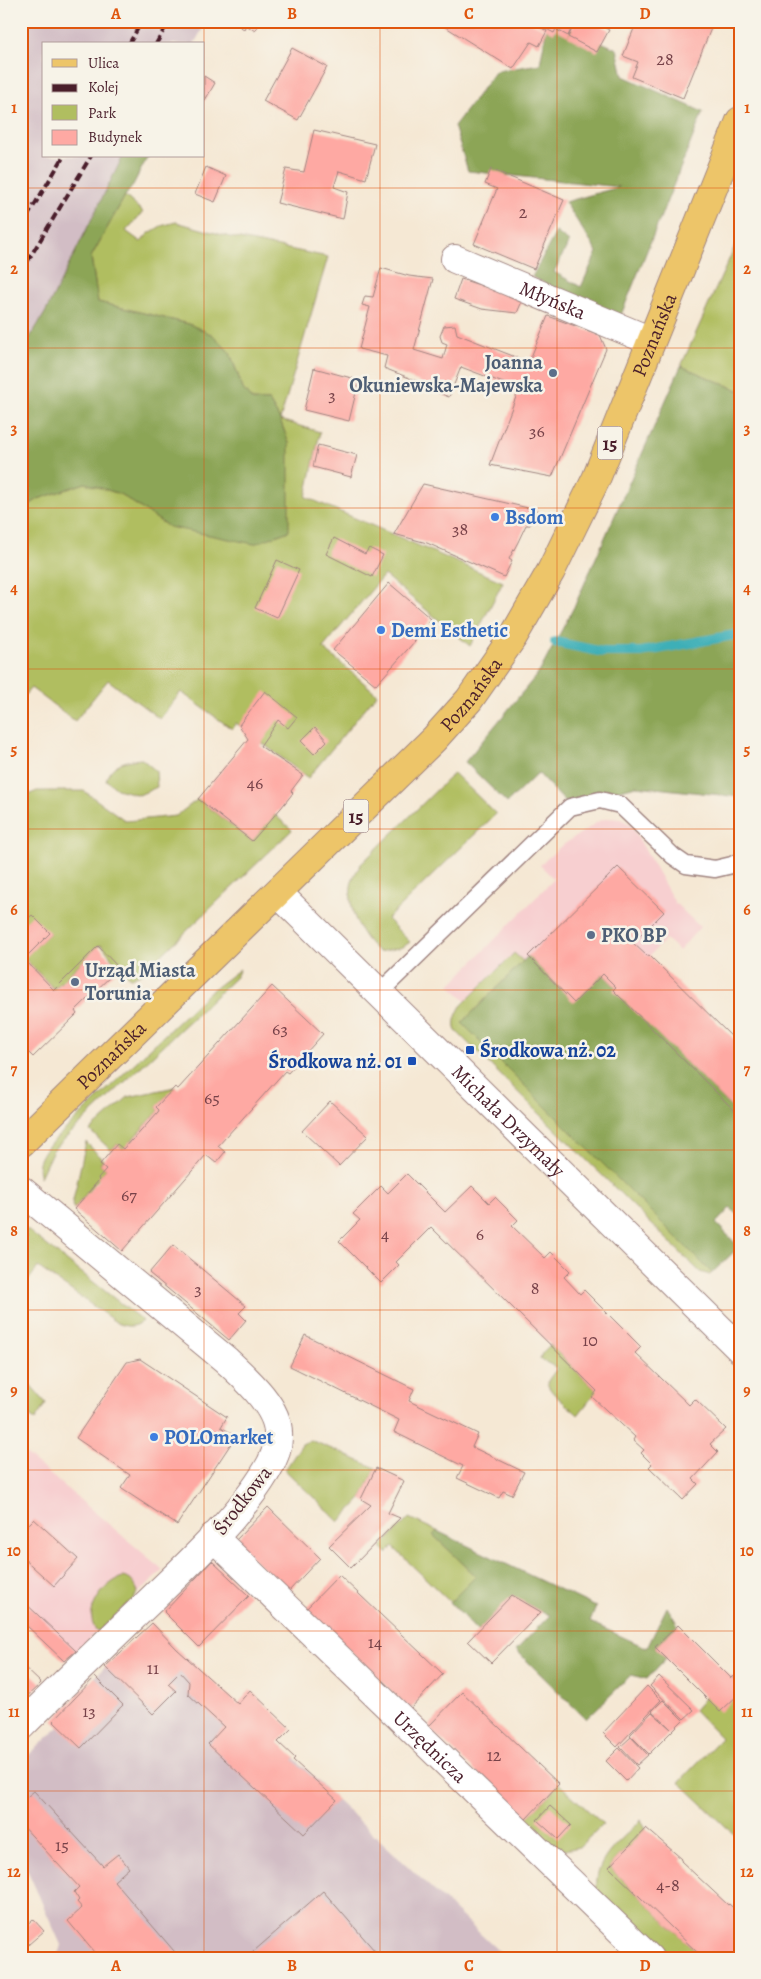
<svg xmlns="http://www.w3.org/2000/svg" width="761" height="1979" viewBox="0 0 761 1979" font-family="Alegreya,serif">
<rect width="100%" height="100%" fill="#f7f3e8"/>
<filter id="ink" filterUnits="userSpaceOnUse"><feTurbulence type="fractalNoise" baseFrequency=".02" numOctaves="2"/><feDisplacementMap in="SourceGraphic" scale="10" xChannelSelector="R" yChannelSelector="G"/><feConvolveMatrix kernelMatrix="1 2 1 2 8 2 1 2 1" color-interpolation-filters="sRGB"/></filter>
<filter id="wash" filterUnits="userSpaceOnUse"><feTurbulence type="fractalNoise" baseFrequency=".0096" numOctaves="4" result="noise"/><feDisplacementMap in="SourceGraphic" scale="20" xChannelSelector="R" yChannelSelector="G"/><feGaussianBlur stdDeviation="1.12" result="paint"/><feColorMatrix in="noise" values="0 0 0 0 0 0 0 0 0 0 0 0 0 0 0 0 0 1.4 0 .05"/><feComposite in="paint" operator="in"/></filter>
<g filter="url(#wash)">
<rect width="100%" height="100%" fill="#f5e8d4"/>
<path fill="#f7cfd0" d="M608 818 621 819 631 825 675 903 700 927 679 951 666 939 534 1072 450 985 554 879 540 865 560 847 599 821Z
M21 1450 163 1570 76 1651 21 1599Z"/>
<path fill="#d2bdc5" d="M21 21H207L194 44H44V156H146L125 196 143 212 76 287 21 366Z
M152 1623 177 1649 278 1742 337 1800 506 1958H57L61 1945 21 1856V1762L59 1727 53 1721 105 1667Z"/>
<path fill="#b0be60" stroke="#7d6e46" d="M125 196 143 212 126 231 141 242 148 234 161 226 176 222 230 237 328 257 280 420 320 432 306 497 503 582 470 646 384 575 323 648 377 694 308 778 236 723 232 729 181 692 160 719 108 680 75 721 31 688 21 699V511L38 499 85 483 120 494 169 527 289 443 280 420 269 401 252 400 243 389 230 353 213 335 189 324 98 302 91 257Z
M740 235V391L681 366Z
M142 759 156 771 157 787 139 795 117 789 106 780C111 763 127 760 142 759Z
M454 773 496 814 387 919 410 942 403 947 379 952C359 936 346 906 352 881 354 875 358 869 361 864Z
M37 791H84L126 821 176 816 198 799 252 841 275 815 292 830 143 973 131 978 119 968 102 945 98 946 54 989 24 958 50 933 21 925V798Z
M514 953 523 961 462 1023 712 1273 710 1275 700 1272 456 1031C452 1023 457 1013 461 1006Z
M240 969 236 977 53 1150 40 1177C35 1165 41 1156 48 1146L208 993Z
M175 1087 156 1107 159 1110 158 1112 123 1149 117 1144 111 1150 90 1131 128 1097Z
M86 1142 103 1160 100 1164 106 1169 74 1209 72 1205Z
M21 1225 143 1321C135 1328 126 1327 117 1323L38 1267 21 1291Z
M550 1345 597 1391 578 1415C572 1408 544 1390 548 1381 550 1377 554 1373 557 1368L540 1359 542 1353Z
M21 1374 46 1403 35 1420 21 1410Z
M311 1440 376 1468 361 1499 339 1522 285 1470 302 1444Z
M409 1518 437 1531 434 1535 476 1576 450 1602 393 1547 387 1553 381 1547Z
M123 1577C131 1578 135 1584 138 1592L134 1598 100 1630 97 1631C81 1613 104 1582 123 1577Z
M740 1693V1840L679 1782 721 1738 694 1710 705 1697Z
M559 1784 603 1824 579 1847 560 1851 522 1823Z
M641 1820 646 1828 609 1867 703 1958H662L598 1896C590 1861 619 1843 641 1820Z"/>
<path fill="#8ca556" stroke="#6b6240" d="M548 21H554L617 49 623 76 703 112 619 320 532 277 556 232 569 242 554 272 581 287 597 252 565 202 619 187 468 171 454 126 496 71 540 64Z
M123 156H148L132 187 125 196 91 257 98 302 189 324 213 335 230 353 243 389 252 400 269 401 280 420 289 443V531L254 544 169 527 120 494 85 483 38 499 21 511V352L45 313Z
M681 366 740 391V797L636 786 570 803V807L538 773 507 803 465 762 540 671 575 605Z
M528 956 574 1002 603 974 616 987 614 990 740 1116V1218L730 1208 716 1223 739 1247 712 1273 462 1023Z
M437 1531 596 1607 590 1622 647 1648 667 1607 678 1625 655 1647 666 1658 647 1679 631 1675 586 1719 516 1650 550 1615 541 1612 512 1596 477 1631 450 1602 476 1576 433 1535Z"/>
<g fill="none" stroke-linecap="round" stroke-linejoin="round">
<path stroke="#3eafb7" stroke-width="10" d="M555 642 603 652H641L740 634"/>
</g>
<g id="blocks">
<path fill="#fea9a3" d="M231 21H261L255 31 246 25 244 29Z
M436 21H529L547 31 539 46 531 42 513 69Z
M536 21H560L554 33 535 23Z
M561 21H575L568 36 557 30Z
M576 21H592L609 30 597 52 568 37Z
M637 21H714L683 98 632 77 638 62 623 56Z
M292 48 327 67 298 120 263 101Z
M204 76 215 83 204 102Z
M314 130 375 144 366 179 339 171 334 187 348 192 343 219 277 203 286 169 304 172Z
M206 167 226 176 215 202 195 194Z
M491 169 564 200 534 269 474 244 497 189 485 184Z
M381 268 409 276 433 279 414 350 443 359 447 344 442 342 440 336 444 326 455 325 457 334 518 358 516 365 526 369 548 316 600 335 606 349 552 477 490 465 519 389 461 367 449 397 421 386 422 383 384 368 387 356 359 349 370 307 362 305 365 296 373 297Z
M461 279 523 299 517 313 482 309 454 299Z
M314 368 359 380 349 421 304 410Z
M318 445 357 455 351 477 313 467Z
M423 484 537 510 530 525H526L518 542 509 559 512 561 504 577 427 543 394 534Z
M334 538 365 554 369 548 383 555 372 577 326 554Z
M277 560 299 570 277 618 255 608Z
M389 583 431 619 415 639V641L376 685 333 650Z
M265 691 297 717 288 728 278 720 260 746 303 775 291 791 293 793 281 808 252 841 198 799 248 739 239 725Z
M315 727 327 741 314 754 301 741Z
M618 867 664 912 633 943 647 956 649 955 740 1045V1116L613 990 616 987 603 974 574 1003 528 956Z
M32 915 50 933 24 959 54 990 98 946 119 968 75 1011 77 1014 33 1057 21 1045V925Z
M272 986 323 1034 288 1073 285 1071 218 1146 225 1152 216 1163 206 1155 122 1251 74 1209 99 1180 98 1178 106 1169 100 1164 117 1144 123 1149 131 1140 132 1141 158 1112 159 1110 156 1107 175 1087 178 1089Z
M330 1101 368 1136 339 1166 302 1131Z
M407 1174 445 1212 472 1186 489 1203 495 1197 518 1220 512 1226 545 1258 551 1252 570 1271 564 1277 580 1294 584 1290 641 1347 635 1353 689 1405 695 1399 726 1429 710 1444 718 1452 693 1479 698 1484 683 1500 649 1467 652 1464 641 1453 644 1450 633 1440 635 1437 592 1397 597 1391 431 1227 396 1262 399 1265 381 1283 339 1241 360 1220 353 1214 381 1186 388 1193Z
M173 1245 246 1306 239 1313 246 1320 229 1340 149 1273Z
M305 1335 414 1389 409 1401 478 1434 472 1447 524 1472 512 1495 503 1491 499 1498 457 1478 463 1466 394 1432 399 1420 290 1366Z
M140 1359 227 1417 221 1427 236 1436 177 1525 122 1489 121 1488 130 1475 76 1438 127 1362Z
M376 1468 404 1481 388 1513 400 1518 351 1568 329 1546 371 1505 361 1499Z
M268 1507 320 1558 288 1592 235 1541Z
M34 1519 78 1559 54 1586 21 1556V1532Z
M212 1561 249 1596 199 1647 164 1612Z
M339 1575 443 1674 410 1709 306 1609Z
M512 1595 541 1612 491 1663 468 1641Z
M21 1599 76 1651 64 1661 26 1625 21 1629Z
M152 1623 177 1649 238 1704 250 1690 291 1729 278 1742 295 1758 293 1760 337 1800 304 1834 208 1744 224 1727 188 1694 189 1682 180 1672 168 1684 176 1691 153 1714 105 1667Z
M678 1625 731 1678 733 1676 740 1684V1693L720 1712 655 1647Z
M21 1664 41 1683 21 1702Z
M659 1676 694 1710 684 1719 650 1686Z
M95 1677 123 1705 81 1748 53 1721Z
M647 1686 661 1700 617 1747 603 1733Z
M462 1692 559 1784 526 1819 428 1727Z
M663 1700 683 1720 649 1754 630 1735 652 1712 671 1729 652 1711Z
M631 1737 648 1755 637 1765 620 1747Z
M619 1748 638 1768 626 1781 606 1761Z
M34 1791 103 1866 118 1854 129 1868 114 1881 180 1958H99L68 1921 82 1908 77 1902 79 1900 74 1892 79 1887 21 1824V1802Z
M550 1806 571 1825 558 1839 537 1820Z
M646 1828 682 1859 681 1861 728 1905 729 1904 740 1914V1958H703L609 1867Z
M323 1891 381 1958H246L277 1931Z
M33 1919 44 1931 21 1951V1930Z"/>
</g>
</g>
<g filter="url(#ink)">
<use href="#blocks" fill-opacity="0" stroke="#a08480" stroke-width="1"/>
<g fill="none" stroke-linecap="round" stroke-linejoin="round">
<defs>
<path id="lane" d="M379 993 570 807 600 800 620 805 673 856 686 865 715 869 732 865 740 861"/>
<g id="street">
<path id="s1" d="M455 259 651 341"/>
<path id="s2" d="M278 893 740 1349"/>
<path d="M21 1190 226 1360C244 1377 278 1406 278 1433 279 1446 273 1461 266 1472 239 1517 190 1562 152 1599 108 1641 64 1683 21 1726"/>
<path id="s3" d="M213 1537 649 1958"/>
</g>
<g id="primary">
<path id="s4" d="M21 1143 434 739 469 700 513 637 551 571 573 526 596 479 740 121"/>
</g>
</defs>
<use href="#lane" stroke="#a08480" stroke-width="19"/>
<use href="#street" stroke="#a08480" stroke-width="30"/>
<use href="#primary" stroke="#a08480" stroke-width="30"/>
<use href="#lane" stroke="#fff" stroke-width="16"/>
<use href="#street" stroke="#fff" stroke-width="28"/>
<use href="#primary" stroke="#edc569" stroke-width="28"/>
<path stroke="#4a1f2b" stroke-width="4" stroke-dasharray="8 4" stroke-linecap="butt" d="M129 44 142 21
M156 44 169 21
M21 227 64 156
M21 272 91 156"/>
</g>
</g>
<path fill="none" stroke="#e0560e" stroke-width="1" stroke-opacity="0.55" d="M204 21V1958M380 21V1958M557 21V1958M21 188H740M21 348H740M21 508H740M21 669H740M21 829H740M21 990H740M21 1150H740M21 1310H740M21 1470H740M21 1631H740M21 1791H740"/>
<g fill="#5c6f8a" stroke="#f7f3e8" stroke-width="2">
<circle cx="553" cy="373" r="5"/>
<circle cx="591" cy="935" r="5"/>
<circle cx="75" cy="982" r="5"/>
</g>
<g fill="#3f7fe0" stroke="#f7f3e8" stroke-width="2">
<circle cx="495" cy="517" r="5"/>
<circle cx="381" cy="630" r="5"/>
<circle cx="154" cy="1437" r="5"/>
</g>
<g fill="#1a4fb4" stroke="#f7f3e8" stroke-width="2">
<rect x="465" y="1045" width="10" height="10" rx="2.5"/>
<rect x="407" y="1056" width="10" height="10" rx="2.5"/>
</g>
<g text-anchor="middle" stroke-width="5" stroke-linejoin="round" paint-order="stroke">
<g font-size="18" fill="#774249">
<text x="665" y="65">28</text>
<text x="523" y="218">2</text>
<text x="332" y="401">3</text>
<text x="537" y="437">36</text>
<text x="460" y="535">38</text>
<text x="255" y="789">46</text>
<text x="280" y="1035">63</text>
<text x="212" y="1104">65</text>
<text x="129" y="1201">67</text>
<text x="385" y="1240">4</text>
<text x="480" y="1240">6</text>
<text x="535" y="1294">8</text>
<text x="198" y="1295">3</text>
<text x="590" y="1346">10</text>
<text x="375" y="1648">14</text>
<text x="153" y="1674">11</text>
<text x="89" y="1717">13</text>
<text x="494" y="1761">12</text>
<text x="62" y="1851">15</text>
<text x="668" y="1891">4-8</text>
</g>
<g fill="#f7f3e8" stroke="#7e5f64" stroke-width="1">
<rect x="597.5" y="426.5" width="25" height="33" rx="4"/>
<rect x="343.5" y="799.5" width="25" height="33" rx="4"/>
</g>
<g font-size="19" font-weight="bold" fill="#4a1f2b">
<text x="610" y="450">15</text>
<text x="356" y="823">15</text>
</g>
<g font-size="20" fill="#4a1f2b" stroke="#f7f3e8">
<text dy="7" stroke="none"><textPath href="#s1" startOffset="106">Młyńska</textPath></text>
<text dy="7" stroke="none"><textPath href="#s4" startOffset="1041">Poznańska</textPath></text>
<text dy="7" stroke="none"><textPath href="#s4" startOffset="636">Poznańska</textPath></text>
<text dy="7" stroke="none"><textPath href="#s4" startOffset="126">Poznańska</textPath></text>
<text dy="7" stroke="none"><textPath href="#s2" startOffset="324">Michała Drzymały</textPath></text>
<text transform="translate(242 1500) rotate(-52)" y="7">Środkowa</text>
<text dy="7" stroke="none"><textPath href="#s3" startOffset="302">Urzędnicza</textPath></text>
</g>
<g font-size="20" font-weight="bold" fill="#4e5e75" stroke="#f7f3e8" text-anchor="start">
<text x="543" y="369" text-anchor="end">Joanna<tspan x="543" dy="23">Okuniewska-Majewska</tspan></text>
<text x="601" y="942">PKO BP</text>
<text x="85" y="977">Urząd Miasta<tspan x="85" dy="23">Torunia</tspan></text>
</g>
<g font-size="20" font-weight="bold" fill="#366cbe" stroke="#f7f3e8" text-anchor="start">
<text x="505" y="524">Bsdom</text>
<text x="391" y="637">Demi Esthetic</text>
<text x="164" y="1444">POLOmarket</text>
</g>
<g font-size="20" font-weight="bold" fill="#164399" stroke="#f7f3e8" text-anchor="start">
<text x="480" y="1057">Środkowa nż. 02</text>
<text x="402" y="1068" text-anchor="end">Środkowa nż. 01</text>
</g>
</g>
<rect width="761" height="1979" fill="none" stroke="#f7f3e8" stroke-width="55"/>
<rect x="42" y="42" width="162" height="115" fill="#f7f3e8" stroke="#b29e9c"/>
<rect x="52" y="59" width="25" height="8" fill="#edc569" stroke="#b29e9c"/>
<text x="88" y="68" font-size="15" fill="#4a1f2b">Ulica</text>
<rect x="52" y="84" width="25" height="8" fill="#4a1f2b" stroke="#b29e9c"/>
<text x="88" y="92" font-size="15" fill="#4a1f2b">Kolej</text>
<rect x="52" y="105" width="25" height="15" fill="#b0be60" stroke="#b29e9c"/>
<text x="88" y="118" font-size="15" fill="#4a1f2b">Park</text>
<rect x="52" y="130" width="25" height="15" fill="#fea9a3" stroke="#b29e9c"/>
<text x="88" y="142" font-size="15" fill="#4a1f2b">Budynek</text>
<rect x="28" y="28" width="706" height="1924" fill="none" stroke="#e0560e" stroke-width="2"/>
<g font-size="16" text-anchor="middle" font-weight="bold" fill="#e0560e">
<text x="116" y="19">A</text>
<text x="292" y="19">B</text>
<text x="469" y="19">C</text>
<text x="645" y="19">D</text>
<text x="14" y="113">1</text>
<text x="747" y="113">1</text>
<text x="14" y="274">2</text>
<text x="747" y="274">2</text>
<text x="14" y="434">3</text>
<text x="747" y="434">3</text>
<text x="14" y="594">4</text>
<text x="747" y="594">4</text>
<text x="14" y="755">5</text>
<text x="747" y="755">5</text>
<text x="14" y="915">6</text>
<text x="747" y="915">6</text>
<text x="14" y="1075">7</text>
<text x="747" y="1075">7</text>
<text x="14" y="1236">8</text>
<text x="747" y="1236">8</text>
<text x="14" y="1396">9</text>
<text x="747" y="1396">9</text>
<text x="14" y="1556">10</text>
<text x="747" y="1556">10</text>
<text x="14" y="1717">11</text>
<text x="747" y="1717">11</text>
<text x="14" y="1877">12</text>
<text x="747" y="1877">12</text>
<text x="116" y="1971">A</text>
<text x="292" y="1971">B</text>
<text x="469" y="1971">C</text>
<text x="645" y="1971">D</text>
</g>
</svg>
